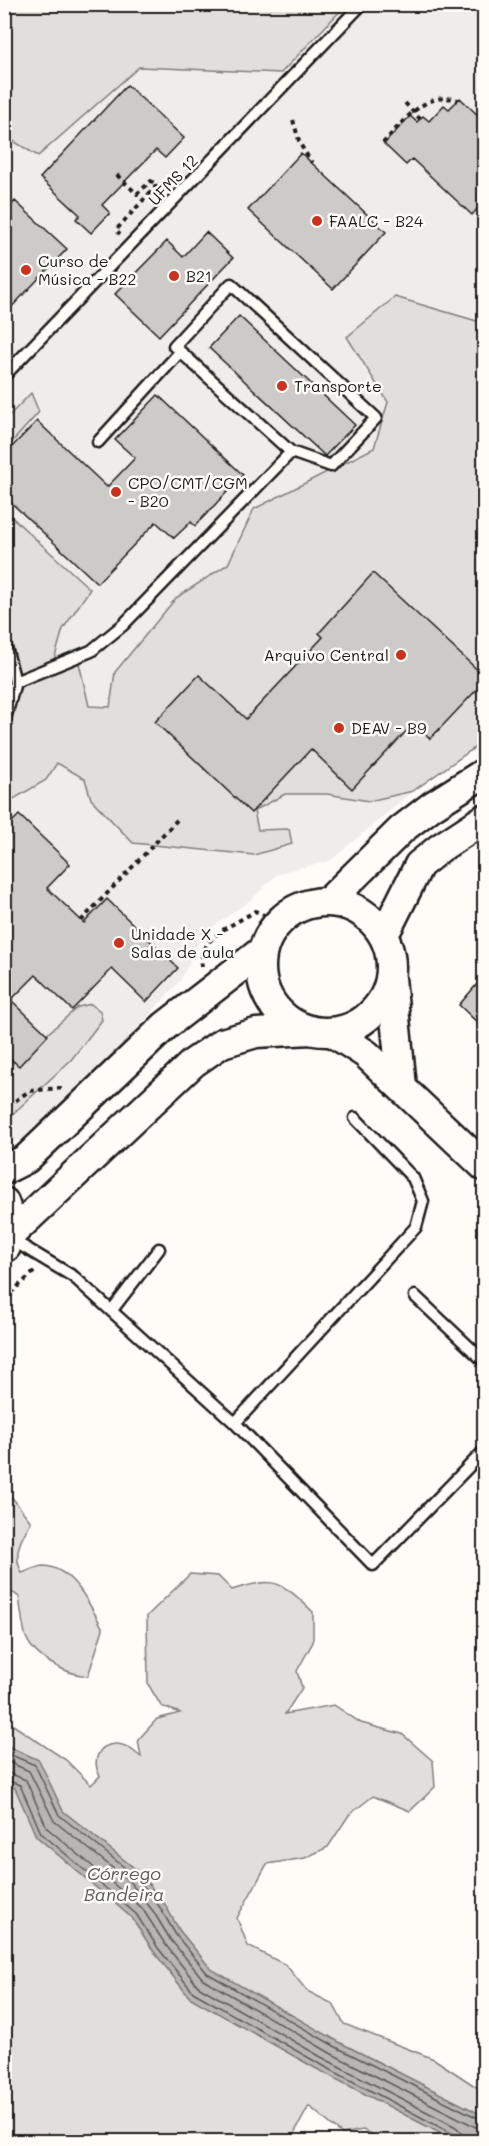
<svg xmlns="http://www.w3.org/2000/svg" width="489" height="2146" viewBox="0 0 489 2146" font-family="Mali,sans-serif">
<rect width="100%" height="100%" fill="#fdfcf7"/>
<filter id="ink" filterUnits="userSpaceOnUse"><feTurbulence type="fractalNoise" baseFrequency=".0167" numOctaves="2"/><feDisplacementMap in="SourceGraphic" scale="12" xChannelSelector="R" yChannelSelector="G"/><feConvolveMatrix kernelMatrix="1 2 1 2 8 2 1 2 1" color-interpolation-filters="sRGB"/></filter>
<g filter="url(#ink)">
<path fill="#eeede9" d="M5 5H484V741L413 791 330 861 286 871 275 876 252 899 203 934 180 981 145 1020 113 1055 22 1139 9 1144 5 1140Z"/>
<path fill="#e0dfdb" stroke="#7e7e7c" stroke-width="1.5" d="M5 4H346V5L281 73 139 67 38 156 5 136Z
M395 297 477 321 484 310V741L413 791 369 801 327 794H285L254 811 258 830 289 829 292 844 254 855 133 843 91 799 85 779 57 763 46 780 5 804 4 510 90 589 63 629 54 660 79 663 89 706 110 707 115 672 176 598 228 564 254 509 374 448 388 402 347 337Z
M31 393 39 412 5 450V420Z
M91 1004 100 1011 102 1020 71 1060 5 1121V1065L15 1062 78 1007Z
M4 1487 31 1522C21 1539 12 1554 22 1573 28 1571 37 1566 44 1566 74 1568 91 1607 103 1629L88 1676C66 1674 32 1658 25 1634 22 1622 21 1609 19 1597L5 1587Z
M190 1574 218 1576 232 1590C276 1576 281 1581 313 1612V1642L297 1671 302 1688 285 1714 334 1705 361 1723 402 1734 433 1761 435 1787 410 1811 373 1796 349 1815 328 1847 305 1858 267 1864 237 1918 248 1946 286 1965 307 1991 333 2004 344 2024 434 2059 484 2092V2141H385L363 2130 342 2134 309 2106 290 2141H5L4 1719 66 1760 91 1785 100 1776C92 1762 97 1745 115 1744 125 1743 133 1751 141 1757L138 1740 157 1719 180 1713 161 1706 148 1684 147 1616Z"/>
<path fill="#b7b6b2" stroke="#797876" stroke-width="1.5" d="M5 1745 39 1760 63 1811 138 1871 164 1903 180 1931 211 1969 339 2042 484 2116V2141H455L315 2068 189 1997 154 1952 132 1918 36 1836 15 1788 5 1784Z"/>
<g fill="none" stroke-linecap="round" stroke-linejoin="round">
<path stroke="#5a5a58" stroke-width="1.5" d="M4 1752 35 1765 59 1815 134 1875 159 1906 176 1935 207 1973 336 2047 484 2121
M4 1760 29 1771 54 1821 129 1881 153 1911 170 1939 203 1979 332 2054 476 2127 484 2129
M4 1771 26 1780 47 1828 142 1908 165 1944 198 1986 321 2057 456 2127 462 2133 464 2142
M4 1779 20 1785 41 1833 136 1914 158 1948 193 1992 318 2063 453 2134 456 2142"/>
</g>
<path fill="#cccbc8" stroke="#1c1c1c" stroke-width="1.5" d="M127 85 184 138 165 158 156 150 131 175 102 205 110 213 91 233 76 219 80 215 40 178Z
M460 98 484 121V201L472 215 412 159 406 165 384 144 410 116 417 122 423 116 429 121 444 105 449 109Z
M301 153 386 232 333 289 248 210Z
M15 201 67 249 4 315V213Z
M206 232 233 258 159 336 115 294 167 241 183 257Z
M239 316 355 425 325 456 209 348Z
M158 395 243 475 195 526 191 522 174 538 156 522 97 583 4 496V455L37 421 107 487 135 458 115 440Z
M373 573 484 676V682L430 739 414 723 352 789 311 749 251 813 155 722 199 675 246 719 323 637 319 633Z
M19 815 70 864 47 888 84 923 107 899 178 968 146 1002 112 969 72 1010 36 975 11 1000 48 1035 19 1066 4 1053V830Z
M484 976V1029L459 1005Z"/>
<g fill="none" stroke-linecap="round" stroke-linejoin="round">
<defs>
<path id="lane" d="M4 376 362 4
M98 442 180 352
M4 640 15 682 4 723
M15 682 91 651 123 625 291 452 174 346 231 284 376 418 331 466 291 452
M9 1238 74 1277 235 1423 416 1227 423 1201 413 1178 355 1118
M415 1296 484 1361
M112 1310 159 1249
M235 1423 373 1565 484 1451"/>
<path id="secondary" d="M328 902 402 829 432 806 484 773
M261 967a65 65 0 1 1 130 0a65 65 0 1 1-130 0Z
M384 935 419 865 440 848 484 819
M391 978 402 1087
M332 1032 366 1054 484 1166
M4 1170 26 1159 165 1026 263 950
M4 1202C10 1218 11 1231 6 1247
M10 1235 193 1063 222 1043 256 1033 311 1030"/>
</defs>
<use href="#lane" stroke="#1c1c1c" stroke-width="15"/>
<use href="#secondary" stroke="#1c1c1c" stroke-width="33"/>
<path stroke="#1c1c1c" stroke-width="4" stroke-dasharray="4.5 4.5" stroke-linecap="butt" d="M405 103 420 119
M293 120 300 144 312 163
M383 143C403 122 425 90 458 100
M117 175 137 194 151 181 157 185 116 230 120 234
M4 326 9 329 4 335
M81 921 177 820
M202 967C197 936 235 925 255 911L280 922
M8 1106 29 1091 59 1088 62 1090
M4 1299 35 1271"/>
<use href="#lane" stroke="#fdfcf7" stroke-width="10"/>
<use href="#secondary" stroke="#fdfcf7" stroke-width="28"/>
</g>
</g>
<g fill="#c8321e" stroke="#fdfcf7" stroke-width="2">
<circle cx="317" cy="221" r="6"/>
<circle cx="26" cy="270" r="6"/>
<circle cx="174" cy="276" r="6"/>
<circle cx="282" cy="386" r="6"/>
<circle cx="116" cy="492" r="6"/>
<circle cx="401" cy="655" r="6"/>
<circle cx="339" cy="728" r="6"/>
<circle cx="119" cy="943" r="6"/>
</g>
<g text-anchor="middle" stroke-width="5" stroke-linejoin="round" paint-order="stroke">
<g font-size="16" fill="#1c1c1c" stroke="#fdfcf7">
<text transform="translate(173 180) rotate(-46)" y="6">UFMS 12</text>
</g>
<g font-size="16" fill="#1c1c1c" stroke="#fdfcf7" text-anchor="start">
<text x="329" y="227">FAALC - B24</text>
<text x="38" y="267">Curso de<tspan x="38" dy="18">Música - B22</tspan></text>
<text x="186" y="282">B21</text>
<text x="294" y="392">Transporte</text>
<text x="128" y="489">CPO/CMT/CGM<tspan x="128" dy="18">- B20</tspan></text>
<text x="389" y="661" text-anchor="end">Arquivo Central</text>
<text x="351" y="734">DEAV - B9</text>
<text x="131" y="940">Unidade X -<tspan x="131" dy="18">Salas de aula</tspan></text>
</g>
<g font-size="18" font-style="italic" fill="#5a5a58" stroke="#fdfcf7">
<text x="124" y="1880">Córrego<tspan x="124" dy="21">Bandeira</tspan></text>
</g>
</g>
<rect width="489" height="2146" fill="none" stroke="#fdfcf7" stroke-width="24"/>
<rect x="12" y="12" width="465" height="2122" fill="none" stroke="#1c1c1c" stroke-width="2" filter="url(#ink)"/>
</svg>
